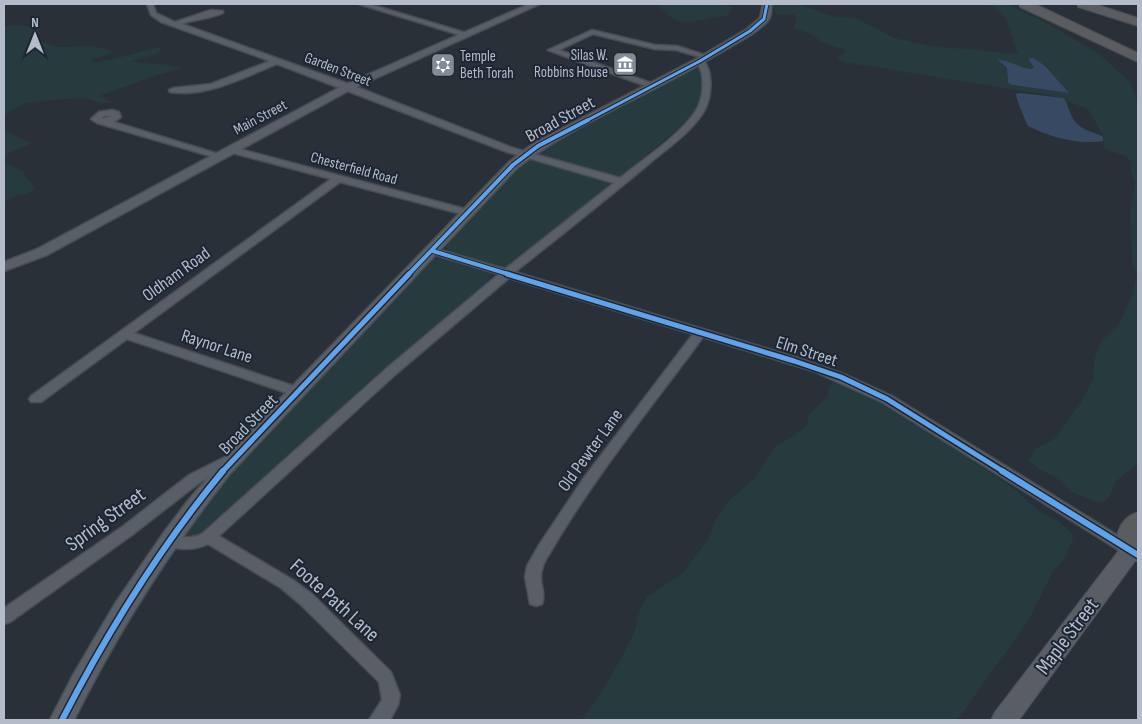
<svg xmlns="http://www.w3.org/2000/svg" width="1142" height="724" viewBox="0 0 1142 724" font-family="'Sofia Sans Condensed',sans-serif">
<rect width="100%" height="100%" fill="#2a3038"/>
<path fill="#273a3e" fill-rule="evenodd" d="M660 4H721L732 7 731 12 726 16C708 15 690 29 672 18 667 15 664 11 660 7Z
M771 4H798L831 16 858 19 894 38 931 46 1018 54 1006 18 990 4H1007L1045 22 1099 54 1130 82 1138 103V464L1116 481 1109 498 1104 501 1097 502 1072 492 1056 477 1040 470 1029 461 1035 449 1050 442 1057 436 1080 404 1093 380 1094 361 1101 341 1118 326 1132 296 1137 274 1132 261 1130 210 1135 184 1131 171V162L1127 156 1104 149 1103 136 1088 109 1053 96 843 62 837 58 844 53V49C831 46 820 43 812 34L793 28V26L797 22 794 14 777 15ZM998 60 1052 75 1068 93 1012 85 1008 83 1007 68Z
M20 25 30 26 39 31 40 34 35 38 37 41 60 47 91 46 112 51 110 54 92 59 91 61 94 63 114 59 158 47 162 50 156 54 132 61C149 66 165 61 181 69L159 74 100 96 113 103H101L83 98 54 100 25 103 4 115V26Z
M694 67 701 69C702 87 702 101 693 116L621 176 617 177 589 204 507 267C498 269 491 272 487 282L401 354 204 532 190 536 187 534 197 514 231 472 432 260 440 258 448 251 446 246 526 160 532 159 534 153Z
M4 131 32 143 9 153 4 158Z
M4 163 24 171 25 177 32 182 34 189 27 194 16 196 4 202Z
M838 382 865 391 900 412 1009 485 1038 510 1061 523 1072 534 1073 540 1064 559 1052 573 1028 621 957 720H581L596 701 622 657 635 630 640 609 647 597 684 572 710 536 715 520 728 501 755 478 775 447 795 435 807 425 808 416 828 395 829 387 832 383Z"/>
<path fill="#384963" d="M1033 58 1045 66 1069 93 1012 85 1008 83 1007 68 998 60C1007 59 1019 68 1032 69L1034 67 1028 59Z
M1020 93 1063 98C1068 103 1067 105 1070 112 1075 127 1086 130 1100 135L1103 137V141C1077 145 1050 137 1028 126 1025 119 1016 99 1016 94Z"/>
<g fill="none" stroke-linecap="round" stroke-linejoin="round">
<defs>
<path id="minor" d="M147 4H153L156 13 175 22 211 10 223 11V13C210 19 196 19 182 24L346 83 513 148 620 178C643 159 678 137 695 112 704 99 706 74 696 61L703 59C714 73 712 99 703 113 690 133 669 147 651 162 606 200 560 236 515 272L798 358 846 375 892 396 1138 548V561L1133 559 882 402 813 371 703 337C651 408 594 477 550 553 545 560 541 569 541 578 541 587 546 595 542 604L536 606 530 604 525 577 527 566 539 545 583 479 693 334 509 278 396 374 219 536 293 580 312 594 391 672 400 695 398 705 390 720H369L382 700 379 682 300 604 281 588 208 544C194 551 180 550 165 545L162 541 165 537C178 533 189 542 203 533L387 368 499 274 429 253 428 251 429 249H437L505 269 614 183 507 152 277 64C244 77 206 98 170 92L169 90 173 88 211 84 270 61 161 22 151 15Z
M359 4H369L470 34 463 36Z
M592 30 655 45 677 46 711 57 707 59 676 50 655 49 593 34 559 50 654 84V88H651L548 50Z
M112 110 119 112 121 117 114 122 225 156 223 158H217L97 123 91 119 99 112ZM104 116H112L101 119Z
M232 147 473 211 474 213 469 216 340 182 134 333 303 389 304 392 303 395H293L127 339 41 402H31L29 399 31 396 331 179 229 152 227 150Z
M233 453 238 455 240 458 238 461 199 483 132 535 10 622 4 624V608L122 527 189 475Z"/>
<path id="tertiary" d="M529 4H540L352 89 47 255 4 271V262L37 249 344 85Z
M763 4H771C772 10 771 17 767 22 753 36 733 45 716 55 651 95 578 121 517 168L230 474C169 551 118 632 74 720H50L73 675 116 602 164 532 190 498 246 434 509 162 534 143 696 59 747 29 760 18Z"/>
<path id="secondary" d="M1131 543 1138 545V557L1019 720H991L995 712 1123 545Z"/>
<path id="motorway" d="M1019 4H1035L1138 53V62L1020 7Z
M1077 4H1095L1138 18V26L1078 7Z
M1138 512V560L1131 562 1121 559C1111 541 1118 518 1138 512Z"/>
</defs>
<use href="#minor" stroke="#484c53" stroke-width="3"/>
<use href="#tertiary" stroke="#484c53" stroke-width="3"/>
<use href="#secondary" stroke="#484c53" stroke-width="2"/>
<use href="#motorway" stroke="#474c53" stroke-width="2"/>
<use href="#minor" fill="#5a5e66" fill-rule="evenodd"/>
<use href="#tertiary" fill="#5a5e66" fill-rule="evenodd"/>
<use href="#secondary" fill="#595d64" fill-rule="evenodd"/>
<use href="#motorway" fill="#5a5d60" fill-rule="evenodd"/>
<defs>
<path id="cycleway-far3" d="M586 121 700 61 750 31 764 19 767 4"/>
<path id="cycleway-far2" d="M433 251 511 275
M408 275 513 165 538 146 588 120"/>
<path id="cycleway-far1" d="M507 274 794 361 841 377 887 399 1004 472
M222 472 409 274"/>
<path id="cycleway" d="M1002 471 1138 555
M62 720C108 631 159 548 223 471"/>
</defs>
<use href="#cycleway-far3" stroke="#1d2633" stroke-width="5"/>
<use href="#cycleway-far2" stroke="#1d2633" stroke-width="6"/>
<use href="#cycleway-far1" stroke="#1d2633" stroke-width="8"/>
<use href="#cycleway" stroke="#1d2633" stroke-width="9"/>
<use href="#cycleway-far3" stroke="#60a3ed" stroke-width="3"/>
<use href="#cycleway-far2" stroke="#60a3ed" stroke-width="4"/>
<use href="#cycleway-far1" stroke="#60a3ed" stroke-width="5"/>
<use href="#cycleway" stroke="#60a3ed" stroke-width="6"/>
</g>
<defs>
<symbol id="museum-square" viewBox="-11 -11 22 22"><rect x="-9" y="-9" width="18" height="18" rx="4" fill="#848b96" stroke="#1d2633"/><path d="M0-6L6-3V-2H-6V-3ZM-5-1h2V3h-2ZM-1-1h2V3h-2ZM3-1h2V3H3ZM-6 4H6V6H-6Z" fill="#fff"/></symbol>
<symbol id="synagogue-square" viewBox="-11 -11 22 22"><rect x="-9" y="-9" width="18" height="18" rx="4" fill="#848b96" stroke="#1d2633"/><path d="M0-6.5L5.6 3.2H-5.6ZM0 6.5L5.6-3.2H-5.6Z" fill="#fff"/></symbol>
</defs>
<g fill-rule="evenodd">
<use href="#museum-square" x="611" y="50" width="28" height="28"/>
<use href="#synagogue-square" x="429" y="51" width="28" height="28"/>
</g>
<g text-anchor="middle" stroke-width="4" stroke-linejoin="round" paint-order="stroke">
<g font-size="15" fill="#b4bcc9" stroke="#1d2633" text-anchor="end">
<text x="608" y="60">Silas W.<tspan x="608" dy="17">Robbins House</tspan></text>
<text x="460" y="61" text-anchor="start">Temple<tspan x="460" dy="17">Beth Torah</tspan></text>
</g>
<g font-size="15" fill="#b4bcc9" stroke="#1d2633">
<text transform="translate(338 69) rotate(21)" y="5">Garden Street</text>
<text transform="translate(260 117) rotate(-28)" y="5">Main Street</text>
<text transform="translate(354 168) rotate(15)" y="5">Chesterfield Road</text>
</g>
<g font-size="18" fill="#b4bcc9" stroke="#1d2633">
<text transform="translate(560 119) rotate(-29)" y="6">Broad Street</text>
<text transform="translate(176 274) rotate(-36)" y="6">Oldham Road</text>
<text transform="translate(217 346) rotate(18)" y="6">Raynor Lane</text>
<text transform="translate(807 351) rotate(18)" y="6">Elm Street</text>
<text transform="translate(248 424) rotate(-46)" y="6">Broad Street</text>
<text transform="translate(590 450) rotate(-54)" y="6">Old Pewter Lane</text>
</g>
<g font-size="21" fill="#b4bcc9" stroke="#1d2633">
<text transform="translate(105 519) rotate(-36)" y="7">Spring Street</text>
<text transform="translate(335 600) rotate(42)" y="7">Foote Path Lane</text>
<text transform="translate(1067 636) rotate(-53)" y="7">Maple Street</text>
</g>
</g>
<rect width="1142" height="724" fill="none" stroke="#b4bcc9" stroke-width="10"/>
<g transform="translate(35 35)" stroke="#1d2633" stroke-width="4" paint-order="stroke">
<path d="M0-4L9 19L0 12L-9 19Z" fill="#b4bcc9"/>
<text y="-8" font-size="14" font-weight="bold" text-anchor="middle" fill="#b4bcc9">N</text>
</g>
</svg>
